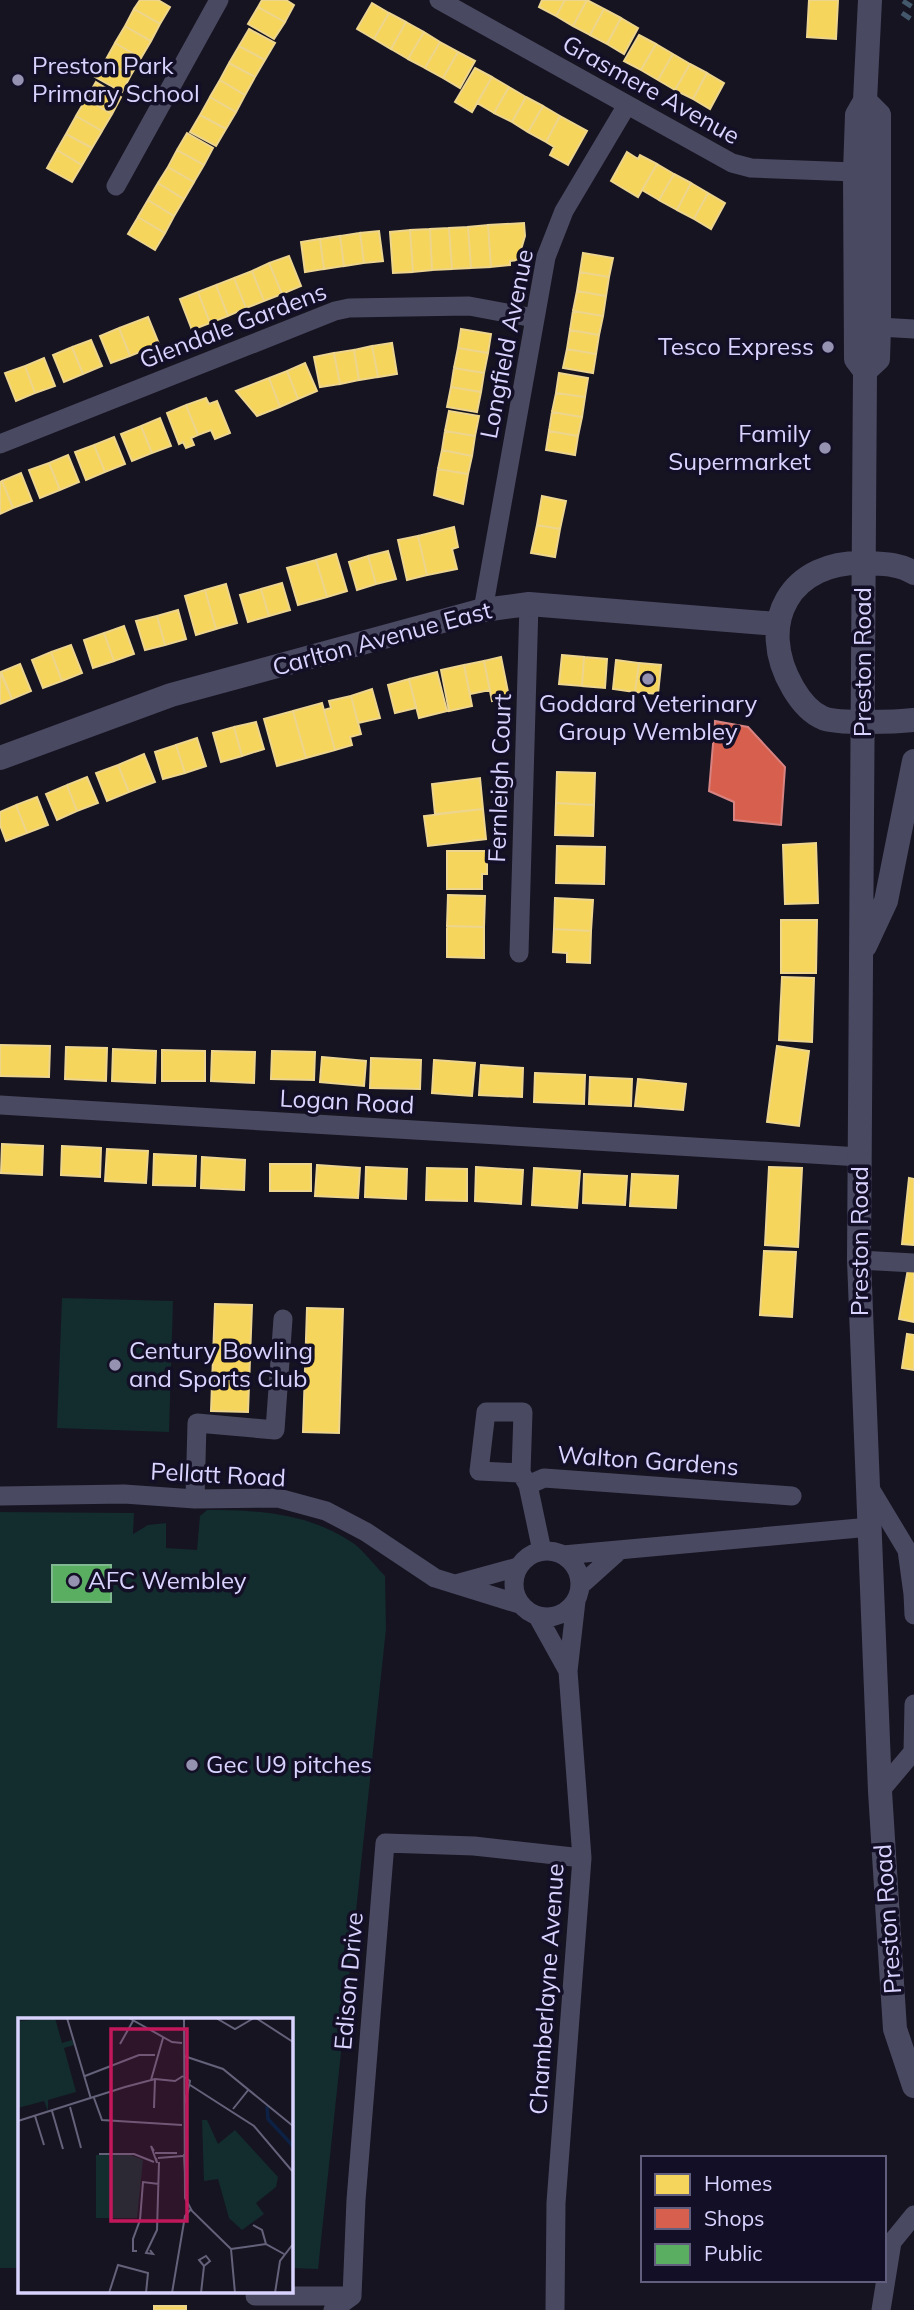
<svg xmlns="http://www.w3.org/2000/svg" width="914" height="2310" viewBox="0 0 914 2310" font-family="Mulish,sans-serif">
<rect width="100%" height="100%" fill="#161421"/>
<path fill="#132c2d" d="M62 1298 173 1301 169 1432 57 1428Z
M207 1510C257 1510 307 1513 350 1541 363 1549 374 1565 385 1576L386 1629 318 2269 291 2268 290 2020H19V2268H0V1512L134 1513 133 1534 148 1525 166 1523V1548L197 1550 200 1516Z"/>
<path fill="#f6d55c" stroke="#edd58d" stroke-width="2" d="M140 0H158L170 7 160 24 134 9Z
M262 0H286L294 5 285 22 258 7Z
M542 0H565L556 16 539 7Z
M565 0H587L573 26 556 16Z
M587 0 604 9 590 35 573 26Z
M809 0H838L836 39 807 37Z
M372 3 389 13 374 39 357 29Z
M258 7 285 22 274 39 248 24Z
M134 9 160 24 151 41 125 26Z
M604 9 621 18 607 44 590 35Z
M389 13 406 22 391 49 374 39Z
M621 18 638 28 624 54 607 44Z
M406 22 424 32 408 59 391 49Z
M125 26 151 41 141 58 115 43Z
M249 29 275 43 265 60 239 46Z
M424 32 440 42 425 68 408 59Z
M639 35 656 44 641 70 624 61Z
M440 42 458 52 443 78 425 68Z
M115 43 141 58 131 75 105 61Z
M656 44 673 54 658 80 641 70Z
M239 46 265 60 255 77 229 63Z
M458 52 475 61 460 88 443 78Z
M673 54 690 64 675 90 658 80Z
M105 61 131 75 122 92 95 77Z
M229 63 255 77 245 95 220 80Z
M690 64 707 73 693 99 675 90Z
M475 68 492 77 472 112 455 102Z
M707 73 724 83 710 109 693 99Z
M492 77 509 87 494 113 477 103Z
M220 80 245 95 236 112 210 97Z
M96 82 121 97 112 114 86 99Z
M509 87 526 97 512 122 494 113Z
M210 97 236 112 226 129 200 115Z
M526 97 543 106 528 132 512 122Z
M86 99 112 114 102 131 76 116Z
M543 106 560 116 546 142 528 132Z
M200 115 226 129 216 146 190 132Z
M76 116 102 131 92 148 66 134Z
M560 116 587 131 568 165 550 155 554 147 546 142Z
M187 133 213 148 204 165 177 150Z
M66 134 92 148 82 165 57 150Z
M57 150 82 165 72 182 47 168Z
M177 150 204 165 194 182 168 167Z
M627 152 638 159 640 155 657 164 638 197 611 181Z
M657 164 674 174 659 200 642 190Z
M168 167 194 182 184 199 158 183Z
M674 174 691 183 677 210 659 200Z
M158 183 184 199 174 216 148 200Z
M691 183 708 193 694 219 677 210Z
M708 193 725 203 711 229 694 219Z
M148 200 174 216 165 233 138 217Z
M138 217 165 233 155 250 128 234Z
M524 223 525 236 518 260 510 261V265L491 267 488 225Z
M488 225 491 267 471 268 468 227Z
M468 227 471 268 452 269 449 228Z
M449 228 452 269 432 270 430 229Z
M430 229 432 270 413 272 410 230Z
M410 230 413 272 393 273 390 232Z
M379 231 383 261 364 263 360 233Z
M360 233 364 263 344 266 340 236Z
M340 236 344 266 324 269 320 239Z
M320 239 324 269 305 272 301 242Z
M583 253 613 258 609 277 580 272Z
M289 256 301 286 282 294 269 263Z
M269 263 282 294 264 301 252 271Z
M252 271 264 301 246 308 234 278Z
M580 272 609 277 606 296 577 291Z
M234 278 246 308 228 316 216 285Z
M216 285 228 316 210 323 198 292Z
M577 291 606 296 603 316 573 311Z
M198 292 210 323 192 330 180 299Z
M573 311 603 316 599 335 570 330Z
M148 317 159 344 130 356 119 328Z
M119 328 130 356 111 363 100 336Z
M461 329 491 334 488 353 458 348Z
M570 330 599 335 596 354 567 349Z
M91 340 102 366 83 374 72 347Z
M392 343 397 374 378 377 372 346Z
M372 346 378 377 359 380 354 350Z
M72 347 83 374 64 382 53 355Z
M458 348 488 353 484 373 454 368Z
M567 349 596 354 593 373 563 368Z
M354 350 359 380 340 384 334 353Z
M334 353 340 384 320 387 314 357Z
M44 358 55 386 35 393 25 366Z
M305 363 317 391 298 399 287 371Z
M25 366 35 393 16 401 5 373Z
M454 368 484 373 481 392 451 387Z
M287 371 298 399 280 407 269 378Z
M559 373 588 378 585 397 556 393Z
M269 378 280 407 257 416 236 391Z
M451 387 481 392 477 412 447 407Z
M556 393 585 397 582 417 552 412Z
M206 398 209 404 217 401 230 433 215 439 211 430 198 435 186 405Z
M186 405 198 435 191 438 194 445 186 448 183 442 179 444 167 413Z
M449 411 479 416 475 436 445 431Z
M552 412 582 417 578 436 549 431Z
M160 418 171 446 152 453 141 426Z
M141 426 152 453 132 461 121 434Z
M445 431 475 436 472 456 442 450Z
M549 431 578 436 575 455 546 450Z
M114 437 125 464 105 472 94 445Z
M94 445 105 472 86 480 75 452Z
M442 450 472 456 468 474 438 469Z
M68 455 79 482 60 490 49 463Z
M49 463 60 490 40 498 29 470Z
M438 469 468 474 463 504 434 495Z
M21 473 32 501 13 508 2 481Z
M2 481 13 508 0 514V482Z
M542 496 566 501 560 529 537 525Z
M537 525 560 529 555 557 531 553Z
M454 527 458 547 452 549 457 569 427 575 418 536Z
M418 536 427 575 407 580 398 540Z
M388 551 396 579 376 584 368 556Z
M336 554 347 591 327 597 316 560Z
M368 556 376 584 357 590 349 562Z
M316 560 327 597 298 605 287 568Z
M282 583 290 610 269 616 261 589Z
M226 584 237 623 216 629 205 590Z
M261 589 269 616 248 622 240 595Z
M205 590 216 629 196 635 185 596Z
M178 610 186 639 165 645 157 616Z
M157 616 165 645 145 650 136 621Z
M124 626 134 654 114 661 104 633Z
M104 633 114 661 93 668 84 640Z
M71 645 82 673 62 681 51 652Z
M51 652 62 681 43 688 32 660Z
M562 655 584 657 582 686 559 684Z
M501 657 509 697 492 701 484 661Z
M584 657 607 659 605 688 582 686Z
M616 660 639 663 635 692 613 689Z
M484 661 490 690 470 694 464 665Z
M639 663 661 665 658 694 635 692Z
M20 664 31 691 12 699 1 672Z
M464 665 472 706 449 711 441 670Z
M0 672 12 699 0 704Z
M437 672 447 711 419 718 409 679Z
M409 679 416 708 395 713 388 685Z
M372 689 380 718 358 723 351 696Z
M351 696 361 734 350 737 352 745 335 750 324 710 331 708 329 701Z
M322 703 335 750 306 758 293 711Z
M293 711 306 758 277 766 264 719Z
M256 722 264 749 242 756 234 727Z
M234 727 242 756 221 762 213 733Z
M197 738 206 766 185 773 176 745Z
M176 745 185 773 163 779 155 752Z
M144 754 155 782 129 792 118 765Z
M118 765 129 792 107 801 96 773Z
M557 772 595 773 594 805 556 803Z
M87 777 98 803 77 811 67 785Z
M480 778 483 809 435 814 432 784Z
M67 785 77 811 57 820 46 794Z
M37 797 48 825 27 833 16 805Z
M556 803 594 805 593 836 555 835Z
M16 805 27 833 6 841 0 825V812Z
M483 809 486 839 428 846 424 816Z
M816 843 818 903 785 904 783 845Z
M557 846 605 847 604 884 556 883Z
M447 851H487V874H482V889H447Z
M448 895 485 896 484 927 447 926Z
M555 898 593 900 591 931 554 929Z
M781 920H817L816 973H781Z
M447 926 484 927V958L447 957Z
M554 929 591 931 590 963 567 962V953L553 952Z
M782 977 814 978 812 1042 779 1040Z
M0 1045 50 1046 49 1077 0 1076Z
M777 1046 809 1051 799 1126 767 1122Z
M66 1047 107 1048 106 1081 65 1079Z
M113 1049 156 1051 155 1083 112 1081Z
M162 1050 205 1051V1081H162Z
M212 1051 255 1052 254 1083 211 1081Z
M272 1051 315 1052 314 1080 271 1079Z
M322 1057 366 1061 364 1086 320 1082Z
M371 1058 421 1060 420 1089 370 1088Z
M434 1060 475 1063 472 1096 432 1093Z
M481 1065 523 1068 522 1097 479 1095Z
M535 1073 585 1075 584 1104 534 1102Z
M590 1077 632 1079 631 1106 589 1104Z
M638 1079 686 1084 683 1110 635 1106Z
M2 1144 43 1146 42 1175 1 1173Z
M62 1146 101 1148 100 1177 61 1175Z
M107 1149 148 1151 146 1183 105 1181Z
M154 1154 196 1156 195 1186 153 1185Z
M202 1157 245 1160 244 1190 201 1188Z
M270 1164H311V1191H270Z
M317 1165 360 1168 358 1198 315 1196Z
M366 1167 407 1169 406 1199 365 1197Z
M476 1167 523 1170 521 1204 475 1201Z
M769 1167 802 1168 798 1247 765 1245Z
M427 1168 467 1169V1201L426 1200Z
M534 1168 580 1171 577 1208 532 1205Z
M584 1174 627 1176 625 1205 583 1203Z
M632 1174 678 1176 676 1208 630 1206Z
M909 1178 914 1179V1245L902 1244Z
M764 1251 796 1252 792 1317 760 1315Z
M908 1269 914 1270V1322L899 1319Z
M215 1304 252 1305 248 1412 211 1411Z
M307 1308 343 1309 339 1433 303 1432Z
M907 1334 914 1335V1370L902 1368Z
M154 2306H186V2310H154Z"/>
<path fill="#d6604d" stroke="#d78382" stroke-width="2" d="M715 721 748 727 785 767 781 825 734 820V802L709 791Z"/>
<path fill="#5aae61" stroke="#80b990" stroke-width="2" d="M52 1565H111V1602H52Z"/>
<g fill="none" stroke-linecap="round" stroke-linejoin="round">
<path stroke="#4a4962" stroke-width="19" d="M439 0 732 163 751 168 855 172
M116 186 219 0
M879 327 914 329
M0 444 335 311 349 308 469 306 534 318
M483 610 546 257 564 211 627 105
M519 953 529 604
M0 1105 860 1157
M859 1260 914 1263
M521 1473 479 1471 486 1412H523L521 1473 528 1485 542 1551
M528 1485 544 1478 792 1496
M869 1487 907 1550 913 1594 914 1615
M0 1496 124 1494 195 1499 278 1498 326 1511 366 1532 435 1578 519 1604
M195 1499 197 1423 275 1430 283 1319
M514 1584a33 33 0 1 1 66 0a33 33 0 1 1-66 0Z
M563 1555 870 1527
M456 1584 518 1567
M581 1585 620 1550
M538 1617 568 1671
M880 1791 913 1752 914 1704
M255 2296H352
M333 2310 352 2296 356 2200 385 1843 474 1846 582 1858
M555 2310 556 2203 582 1858 568 1671 576 1601
M881 2310 892 2242 914 2215"/>
<path stroke="#4a4962" stroke-width="24" d="M870 0 865 101 857 115 855 172 856 359 865 371 859 1260 880 1791 892 1983 895 2029 914 2086
M865 371 878 359 879 327V115L865 101
M914 573C900 564 884 564 868 563 790 559 755 623 793 688 800 700 811 713 823 718 836 724 898 722 914 720
M0 758 171 695 483 610 529 604 777 624
M865 946 886 901 914 761"/>
<path stroke="#43596b" stroke-width="5" stroke-dasharray="10 9" stroke-linecap="butt" d="M903 1 914 8
M902 13 914 21"/>
</g>
<g fill="#9591b1" stroke="#130f26" stroke-width="2.5">
<circle cx="18" cy="80" r="7"/>
<circle cx="828" cy="347" r="7"/>
<circle cx="825" cy="448" r="7"/>
<circle cx="648" cy="679" r="7"/>
<circle cx="115" cy="1365" r="7"/>
<circle cx="74" cy="1581" r="7"/>
<circle cx="192" cy="1765" r="7"/>
</g>
<g text-anchor="middle" stroke-width="7" stroke-linejoin="round" paint-order="stroke">
<g font-size="24" fill="#d9d4ff" stroke="#130f26" text-anchor="start">
<text x="32" y="74">Preston Park<tspan x="32" dy="28">Primary School</tspan></text>
<text x="814" y="355" text-anchor="end">Tesco Express</text>
<text x="811" y="442" text-anchor="end">Family<tspan x="811" dy="28">Supermarket</tspan></text>
<text x="648" y="712" text-anchor="middle">Goddard Veterinary<tspan x="648" dy="28">Group Wembley</tspan></text>
<text x="129" y="1359">Century Bowling<tspan x="129" dy="28">and Sports Club</tspan></text>
<text x="88" y="1589">AFC Wembley</text>
<text x="206" y="1773">Gec U9 pitches</text>
</g>
<g font-size="24" fill="#d9d4ff" stroke="#130f26">
<text transform="translate(651 90) rotate(29)" y="8">Grasmere Avenue</text>
<text transform="translate(233 326) rotate(-21)" y="8">Glendale Gardens</text>
<text transform="translate(507 344) rotate(-79)" y="8">Longfield Avenue</text>
<text transform="translate(382 639) rotate(-15)" y="8">Carlton Avenue East</text>
<text transform="translate(863 662) rotate(-90)" y="8">Preston Road</text>
<text transform="translate(500 778) rotate(-88)" y="8">Fernleigh Court</text>
<text transform="translate(347 1102) rotate(3)" y="8">Logan Road</text>
<text transform="translate(860 1241) rotate(-90)" y="8">Preston Road</text>
<text transform="translate(648 1461) rotate(4)" y="8">Walton Gardens</text>
<text transform="translate(218 1475) rotate(3)" y="8">Pellatt Road</text>
<text transform="translate(888 1919) rotate(-94)" y="8">Preston Road</text>
<text transform="translate(349 1981) rotate(-85)" y="8">Edison Drive</text>
<text transform="translate(547 1989) rotate(-86)" y="8">Chamberlayne Avenue</text>
</g>
</g>
<g transform="translate(18 2018)">
<rect width="275" height="275" fill="#161421"/>
<path d="M37 0 44 25 54 22 56 27 46 30 58 74 30 82V93L26 83 0 90V3ZM184 102H189L200 126 217 112 260 159 258 169 238 185 246 196 224 212 211 200 200 161 186 163ZM78 137H113L125 142 119 200H78Z" fill="#132c2d"/>
<path fill="none" stroke="#0d2144" stroke-width="3.5" d="M249 88 250 101 275 128"/>
<path fill="none" stroke="#64617a" stroke-width="2" d="M49 0 73 81M111 0 154 24 164 25M166 0 167 180 174 193 213 231 217 275M198 0 217 11 236 0M238 0 275 24M102 26 115 3M166 38 205 51 275 108M67 58 121 37H137M165 58 172 63 167 85M133 62 145 20M172 67 236 108 275 154M76 80 84 102 164 107M52 89 63 130M136 90 137 61M215 91 231 71M34 93 45 131M17 98 26 127M0 103 107 69 137 61 157 63 165 58M136 133 133 128 139 145 138 140M137 135H159M81 136H116L136 144M166 136 167 158M140 140 165 138M235 207 244 212 248 226 266 236M213 231 248 226M132 232 135 236 128 235 139 212 141 144M119 233H115V221L122 202 125 164 141 166M91 275 100 247 130 255 128 275M154 275 167 198 173 191M183 275 186 248 181 242 188 238 192 243 186 248M257 275 262 243 275 226"/>
<path fill="#c2185b" fill-opacity="0.15" stroke="#c2185b" stroke-width="3.5" d="M93 11H169V203H93Z"/>
<rect width="275" height="275" fill="none" stroke="#d9d4ff" stroke-width="3.5"/>
</g>
<rect x="641" y="2156" width="245" height="126" fill="#130f26" stroke="#625e7d" stroke-width="2"/>
<rect x="655" y="2174" width="35" height="21" fill="#f6d55c" stroke="#625e7d" stroke-width="2"/>
<text x="704" y="2191" font-size="21" fill="#d9d4ff">Homes</text>
<rect x="655" y="2208" width="35" height="21" fill="#d6604d" stroke="#625e7d" stroke-width="2"/>
<text x="704" y="2226" font-size="21" fill="#d9d4ff">Shops</text>
<rect x="655" y="2244" width="35" height="21" fill="#5aae61" stroke="#625e7d" stroke-width="2"/>
<text x="704" y="2261" font-size="21" fill="#d9d4ff">Public</text>
</svg>
